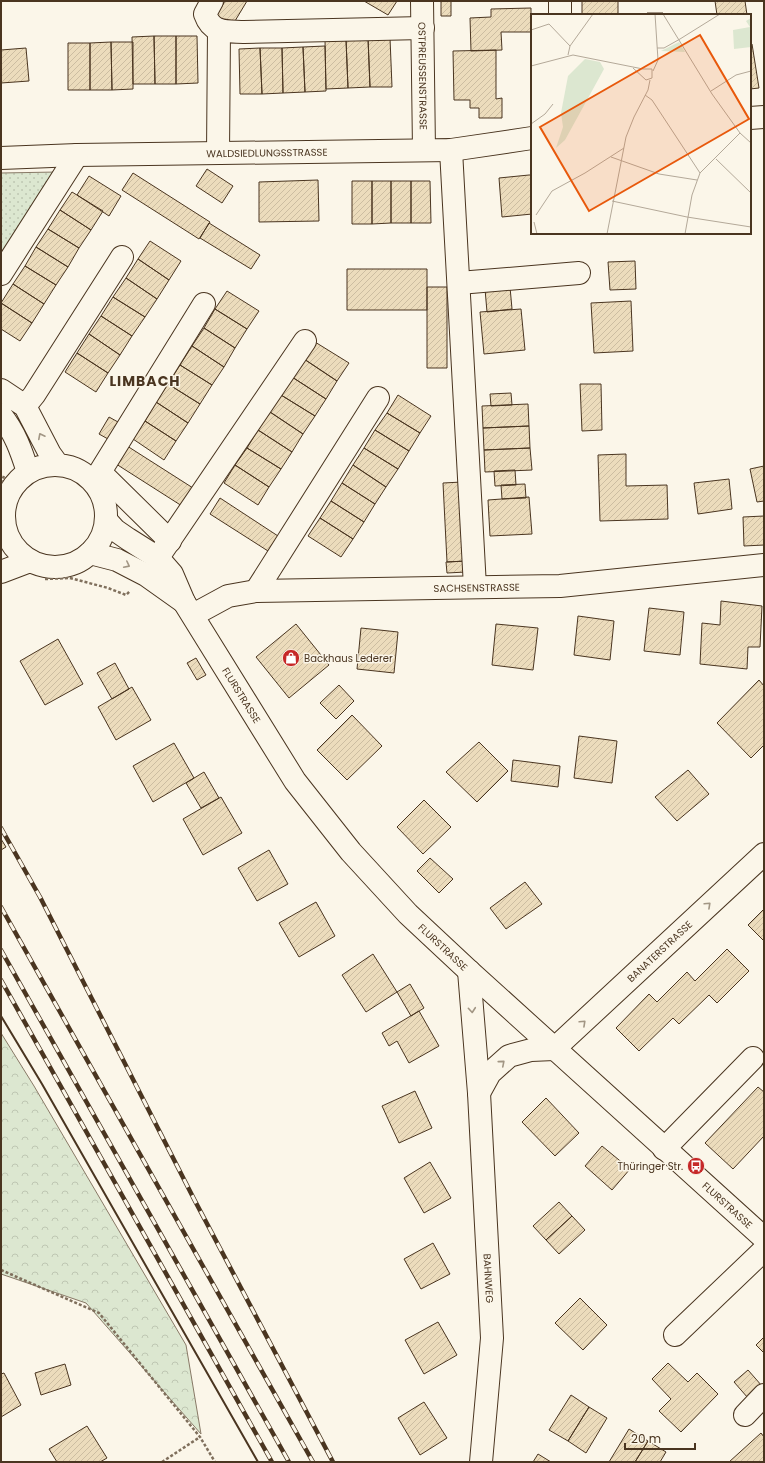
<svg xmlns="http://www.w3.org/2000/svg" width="765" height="1463" viewBox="0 0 765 1463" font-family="Poppins,sans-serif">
<defs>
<pattern id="grass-dots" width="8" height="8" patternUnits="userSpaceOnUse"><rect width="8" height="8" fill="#dce7d0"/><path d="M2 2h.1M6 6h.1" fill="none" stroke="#bec7b2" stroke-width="1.8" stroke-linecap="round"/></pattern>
<pattern id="forest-crowns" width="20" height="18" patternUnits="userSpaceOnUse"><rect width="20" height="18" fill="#dce7d0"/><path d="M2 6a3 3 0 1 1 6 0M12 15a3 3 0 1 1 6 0" fill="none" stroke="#bec7b2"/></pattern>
<pattern id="building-hatch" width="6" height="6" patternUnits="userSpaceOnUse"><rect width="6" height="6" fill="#ecdcbc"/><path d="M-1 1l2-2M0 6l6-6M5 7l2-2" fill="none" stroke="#ccbda1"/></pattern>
</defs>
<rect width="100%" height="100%" fill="#fbf6e9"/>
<path fill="url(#grass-dots)" stroke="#887966" d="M57 172 1 261V173Z"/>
<path fill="url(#forest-crowns)" stroke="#887966" d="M1 1033 34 1086 186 1345 201 1434 86 1303 1 1274Z"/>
<path fill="url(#building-hatch)" stroke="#4a3520" d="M225 1H247L232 26 216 16Z
M364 1H397L388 15Z
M441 1H451V16H441Z
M582 1H618V15H582Z
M715 1H745L747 15H717Z
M531 8V32H501L502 50 471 51 470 18 491 17V9Z
M647 13H663V15H647Z
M154 36 155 84H133L132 37Z
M154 36H176V84H155Z
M176 36H197L198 83 176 84Z
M368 38H390L392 87H370Z
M368 38 370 87 348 88 346 39Z
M346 39 348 88 326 89 325 40Z
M111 42 112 90H90V43Z
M111 42H133V89L112 90Z
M68 43H90V90H68Z
M750 44H752L759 88 750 89Z
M325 46 326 91 305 92 303 47Z
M303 47 305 92 283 93 282 48Z
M26 48 29 81 1 83V50Z
M260 48H282L283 93 262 94Z
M260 48 262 94H240L239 49Z
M496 50V99L502 98V118H479V108H470V100H454L453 51Z
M207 169 233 186 222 203 196 186Z
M133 173 210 222 199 239 122 190Z
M529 175H532V214L502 217 499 178Z
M89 176 121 196 109 216 77 195Z
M318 180 319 221 259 222V182Z
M352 181H372V224H352Z
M372 181H391V223L372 224Z
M391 181H411V223H391Z
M411 181H430L431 223H411Z
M72 192 103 211 91 230 60 210Z
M60 210 91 230 79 248 48 229Z
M209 223 260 255 251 269 200 238Z
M48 229 79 248 68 267 36 247Z
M150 241 181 261 169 280 138 259Z
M36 247 68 267 56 285 25 266Z
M138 259 169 280 157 299 126 278Z
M635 261 636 289 610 290 608 262Z
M25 266 56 285 44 304 13 284Z
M347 269H427V310H347Z
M126 278 157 299 145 317 113 297Z
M13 284 44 304 32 323 1 303Z
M427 287H447V368H427Z
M510 287 512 309 487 312 485 289Z
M227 291 259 311 247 329 215 309Z
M113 297 145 317 132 336 101 316Z
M631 301 633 351 594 353 591 303Z
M1 303 32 323 20 341 1 329Z
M215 309 247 329 235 348 204 328Z
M521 309 525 350 484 354 480 312Z
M101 316 132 336 120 355 89 334Z
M204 328 235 348 224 367 192 346Z
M89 334 120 355 108 373 77 353Z
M315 342 349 363 337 381 304 359Z
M192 346 224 367 212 385 180 365Z
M77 353 108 373 96 392 65 372Z
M304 359 337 381 326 399 292 377Z
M180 365 212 385 200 404 168 384Z
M292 377 326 399 315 416 281 395Z
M168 384 200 404 188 423 156 402Z
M580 384H601L602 430 582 431Z
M511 393 512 405 491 406 490 394Z
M281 395 315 416 303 434 270 412Z
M398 395 431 416 420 433 387 413Z
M156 402 188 423 176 441 145 421Z
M528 404 529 426 483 428 482 406Z
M270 412 303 434 292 452 258 430Z
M387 413 420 433 409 451 375 430Z
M109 417 118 422 108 439 99 434Z
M145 421 176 441 164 460 133 439Z
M529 426 530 448 484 450 483 428Z
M258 430 292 452 281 469 247 448Z
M375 430 409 451 398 469 364 448Z
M124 444 193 488 182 506 113 462Z
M247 448 281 469 269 487 235 465Z
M364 448 398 469 386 487 353 465Z
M530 448 532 470 485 472 484 450Z
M626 454V486L667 485 668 519 600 521 598 455Z
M235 465 269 487 258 505 224 483Z
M353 465 386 487 375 504 342 483Z
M764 466V501L757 502 750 469Z
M515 470 516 485 495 486 494 471Z
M729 479 732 509 698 514 694 483Z
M462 482 466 561 447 562 443 483Z
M342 483 375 504 364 522 331 501Z
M525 484 526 498 502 499 501 485Z
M529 497 532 534 490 536 488 500Z
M220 498 278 536 268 551 210 514Z
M331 501 364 522 353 539 320 518Z
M764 516V545L744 546 743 517Z
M320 518 353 539 341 557 308 536Z
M466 561V572L447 573 446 562Z
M721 601 762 606 760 647H748L747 669 700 664 702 623 720 625Z
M649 608 684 612 680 655 644 651Z
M578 616 614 621 610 660 574 655Z
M296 624 329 665 289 698 256 657Z
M496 624 538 628 533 670 492 665Z
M361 628 398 632 394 673 357 669Z
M58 639 83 684 45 705 20 661Z
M196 658 206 675 197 680 187 663Z
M115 663 129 689 112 699 97 673Z
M759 680 764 686V745L751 758 717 723Z
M339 685 354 701 336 719 320 703Z
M132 687 151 720 116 740 98 707Z
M352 715 382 746 347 780 317 750Z
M579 736 617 741 612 783 574 778Z
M479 742 508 771 477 802 446 772Z
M174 743 194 778 153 802 133 766Z
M513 760 560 766 558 787 511 781Z
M688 770 709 794 677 821 655 797Z
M204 772 219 798 201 808 186 783Z
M221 797 242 833 203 855 183 819Z
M424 800 451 827 423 854 397 827Z
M1 839 6 847 1 850Z
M269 850 288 884 257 901 238 868Z
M430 858 453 879 439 893 417 871Z
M525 882 542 904 506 929 490 908Z
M316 902 335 936 299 957 279 923Z
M764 909V941L748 925Z
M727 949 749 971 717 1003 709 995 679 1024 673 1018 639 1051 616 1028 649 994 657 1002 687 972 695 981Z
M373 954 397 992 366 1012 342 975Z
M410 984 424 1008 411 1016 397 992Z
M419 1011 439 1046 409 1063 397 1041 389 1046 382 1033Z
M758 1087 764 1092V1136L733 1169 705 1143Z
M415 1091 432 1128 399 1143 382 1106Z
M546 1098 579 1133 555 1156 522 1122Z
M602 1146 630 1169 612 1190 585 1166Z
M430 1162 451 1198 424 1213 404 1178Z
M559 1202 572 1216 546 1240 533 1226Z
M572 1216 585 1230 559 1254 546 1240Z
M433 1243 450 1274 421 1289 404 1259Z
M580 1298 607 1325 583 1350 555 1323Z
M438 1322 457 1355 424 1374 405 1340Z
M764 1337V1353L756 1345Z
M668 1363 688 1382 697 1373 718 1394 681 1432 659 1411 671 1399 652 1379Z
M65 1364 71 1385 41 1395 35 1373Z
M748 1370 762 1386 748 1398 734 1382Z
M4 1373 21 1405 1 1417V1374Z
M571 1395 589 1407 568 1441 549 1430Z
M424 1402 447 1438 420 1455 398 1418Z
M589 1407 607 1418 586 1453 568 1441Z
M87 1426 107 1458 100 1462H57L49 1449Z
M629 1429 648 1441 635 1462H609Z
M761 1433 764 1437V1462H729Z
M648 1441 666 1452 660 1462H635Z
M538 1454 551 1462H533Z"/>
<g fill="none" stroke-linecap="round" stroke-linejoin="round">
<defs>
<g id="minor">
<path d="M212 1 205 14C212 34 226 31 244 32L423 28"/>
<path id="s1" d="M422 1 424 150"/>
<path d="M560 1V15"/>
<path d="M750 118 764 117"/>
<path d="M451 150 475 587"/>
<path d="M218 153 219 30"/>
<path id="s2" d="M1 158 77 155 451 150 532 138"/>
<path d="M1 274 77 155"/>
<path d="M459 283 579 273"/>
<path d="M25 406 34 395 122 257"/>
<path id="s3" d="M106 520 115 530 128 539 158 558 172 574 184 602 295 781 351 852 408 914 469 971 764 1238"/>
<path d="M170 541 100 472 204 304"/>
<path d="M90 553 117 560 146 575 184 602"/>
<path d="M161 553 305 341"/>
<path d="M256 591 378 398"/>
<path id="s4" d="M193 615 228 596 256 591 560 586 764 565"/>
<path id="s5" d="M469 971 479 1093 492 1338 481 1462"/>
<path id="s6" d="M479 1093 490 1073 509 1056 531 1050 554 1049 764 854"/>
<path d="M664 1149 753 1058"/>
<path d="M675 1335 764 1250"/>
<path d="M745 1415 764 1395"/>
</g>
<path id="major" d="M1 390 25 406 50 454 58 465
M1 415C15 433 21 450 28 472
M4 516a51 51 0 1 1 102 0a51 51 0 1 1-102 0Z
M1 572 30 561"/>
</defs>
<use href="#minor" stroke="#4a3520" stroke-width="24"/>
<use href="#major" stroke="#4a3520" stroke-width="24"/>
<path stroke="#7f6f5c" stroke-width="2.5" stroke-dasharray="3 2" stroke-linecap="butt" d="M1 483 4 476
M45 579 70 578 108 588 126 595 130 591
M1 1270 99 1313 200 1437 215 1462
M162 1462 200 1437"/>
<use href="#minor" stroke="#fbf6e9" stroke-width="22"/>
<use href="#major" stroke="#fbf6e9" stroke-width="22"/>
<defs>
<path id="rail" d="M1 828 40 897 195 1201 333 1462
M1 907 313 1462
M1 950 289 1462
M1 980 272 1462"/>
</defs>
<use href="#rail" stroke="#4a3520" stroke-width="4.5"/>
<use href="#rail" stroke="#fbf6e9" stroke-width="3" stroke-dasharray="9" stroke-linecap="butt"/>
<path stroke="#4a3520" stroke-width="2" d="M1 1016 42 1084 258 1462"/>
</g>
<defs><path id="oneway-chevron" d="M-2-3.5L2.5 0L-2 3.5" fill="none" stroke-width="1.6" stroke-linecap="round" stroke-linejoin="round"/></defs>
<g stroke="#a29684">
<use href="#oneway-chevron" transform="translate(41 436) rotate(-117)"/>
<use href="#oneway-chevron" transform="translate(127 565) rotate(27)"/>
<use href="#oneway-chevron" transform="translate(708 905) rotate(-43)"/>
<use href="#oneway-chevron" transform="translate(472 1010) rotate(85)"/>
<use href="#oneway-chevron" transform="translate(583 1023) rotate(-43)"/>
<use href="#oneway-chevron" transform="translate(502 1063) rotate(-41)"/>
</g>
<defs>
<symbol id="shop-disc" viewBox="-11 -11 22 22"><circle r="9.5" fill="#c62828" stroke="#fbf6e9"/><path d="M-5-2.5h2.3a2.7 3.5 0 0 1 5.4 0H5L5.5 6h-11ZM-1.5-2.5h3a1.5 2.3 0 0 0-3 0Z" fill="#fff"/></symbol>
<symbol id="bus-disc" viewBox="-11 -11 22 22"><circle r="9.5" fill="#c62828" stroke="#fbf6e9"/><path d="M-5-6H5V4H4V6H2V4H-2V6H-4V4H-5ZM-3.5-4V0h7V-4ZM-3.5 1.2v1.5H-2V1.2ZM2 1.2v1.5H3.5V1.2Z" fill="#fff"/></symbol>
</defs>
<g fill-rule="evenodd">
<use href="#shop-disc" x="281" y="648" width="20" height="20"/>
<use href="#bus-disc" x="686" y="1156" width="20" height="20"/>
</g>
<g text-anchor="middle" stroke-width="3" stroke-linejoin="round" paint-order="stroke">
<g font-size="10" fill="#4a3520" stroke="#fbf6e9">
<text dy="4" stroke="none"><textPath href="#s1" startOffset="75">OSTPREUSSENSTRASSE</textPath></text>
<text dy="4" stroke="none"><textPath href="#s2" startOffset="266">WALDSIEDLUNGSSTRASSE</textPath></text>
<text dy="4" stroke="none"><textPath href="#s4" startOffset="289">SACHSENSTRASSE</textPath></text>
<text dy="4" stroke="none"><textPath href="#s3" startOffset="226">FLURSTRASSE</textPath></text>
<text dy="4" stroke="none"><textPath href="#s3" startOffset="550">FLURSTRASSE</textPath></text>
<text dy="4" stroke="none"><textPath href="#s6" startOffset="238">BANATERSTRASSE</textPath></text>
<text dy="4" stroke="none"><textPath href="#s3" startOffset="934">FLURSTRASSE</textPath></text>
<text dy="4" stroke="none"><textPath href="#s5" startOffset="308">BAHNWEG</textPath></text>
</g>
<g font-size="10" fill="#4a3520" stroke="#fbf6e9" text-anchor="start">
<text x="304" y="662">Backhaus Lederer</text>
<text x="683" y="1170" text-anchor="end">Thüringer Str.</text>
</g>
<g font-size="14" font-weight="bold" letter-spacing="1" fill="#4a3520" stroke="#fbf6e9">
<text x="145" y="386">LIMBACH</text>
</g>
</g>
<g transform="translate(531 14)">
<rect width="220" height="220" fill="#fbf6e9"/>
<path d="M148 28 154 38 130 37Z" fill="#dce7d0"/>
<path d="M220 4V33L203 35 202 16 219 13 215 7ZM54 45 69 48 73 55 34 126 25 134 32 113 30 99 37 62Z" fill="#dce7d0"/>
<path fill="none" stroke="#b4a999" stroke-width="1" d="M132 0 181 80 209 119 220 129M0 16 18 10 39 32M126 34H133L149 25 189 0M37 41 39 32 62 0M0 52 42 41 112 55M102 54 115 66 121 64V55H112M122 57 127 46 124 0M180 77 205 61 220 57M114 81 121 86 169 159M0 110 14 100 22 90M80 143 128 160 166 166M185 145 220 179M81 187 156 203 220 213M5 201 21 177 54 159 93 134M3 208 6 220M76 220 95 123 103 103 117 76 119 66M154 220 161 181 169 159 209 119"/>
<path fill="#e8590c" fill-opacity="0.15" stroke="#e8590c" stroke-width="2" d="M169 21 218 105 58 197 9 113Z"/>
<rect width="220" height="220" fill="none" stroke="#4a3520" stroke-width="2"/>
</g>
<rect width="765" height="1463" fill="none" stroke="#4a3520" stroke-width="4"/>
<path d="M625 1443v6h70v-6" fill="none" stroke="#4a3520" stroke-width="2"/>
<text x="631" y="1443" font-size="12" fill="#4a3520" stroke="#fbf6e9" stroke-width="3" paint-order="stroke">20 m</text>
</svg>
